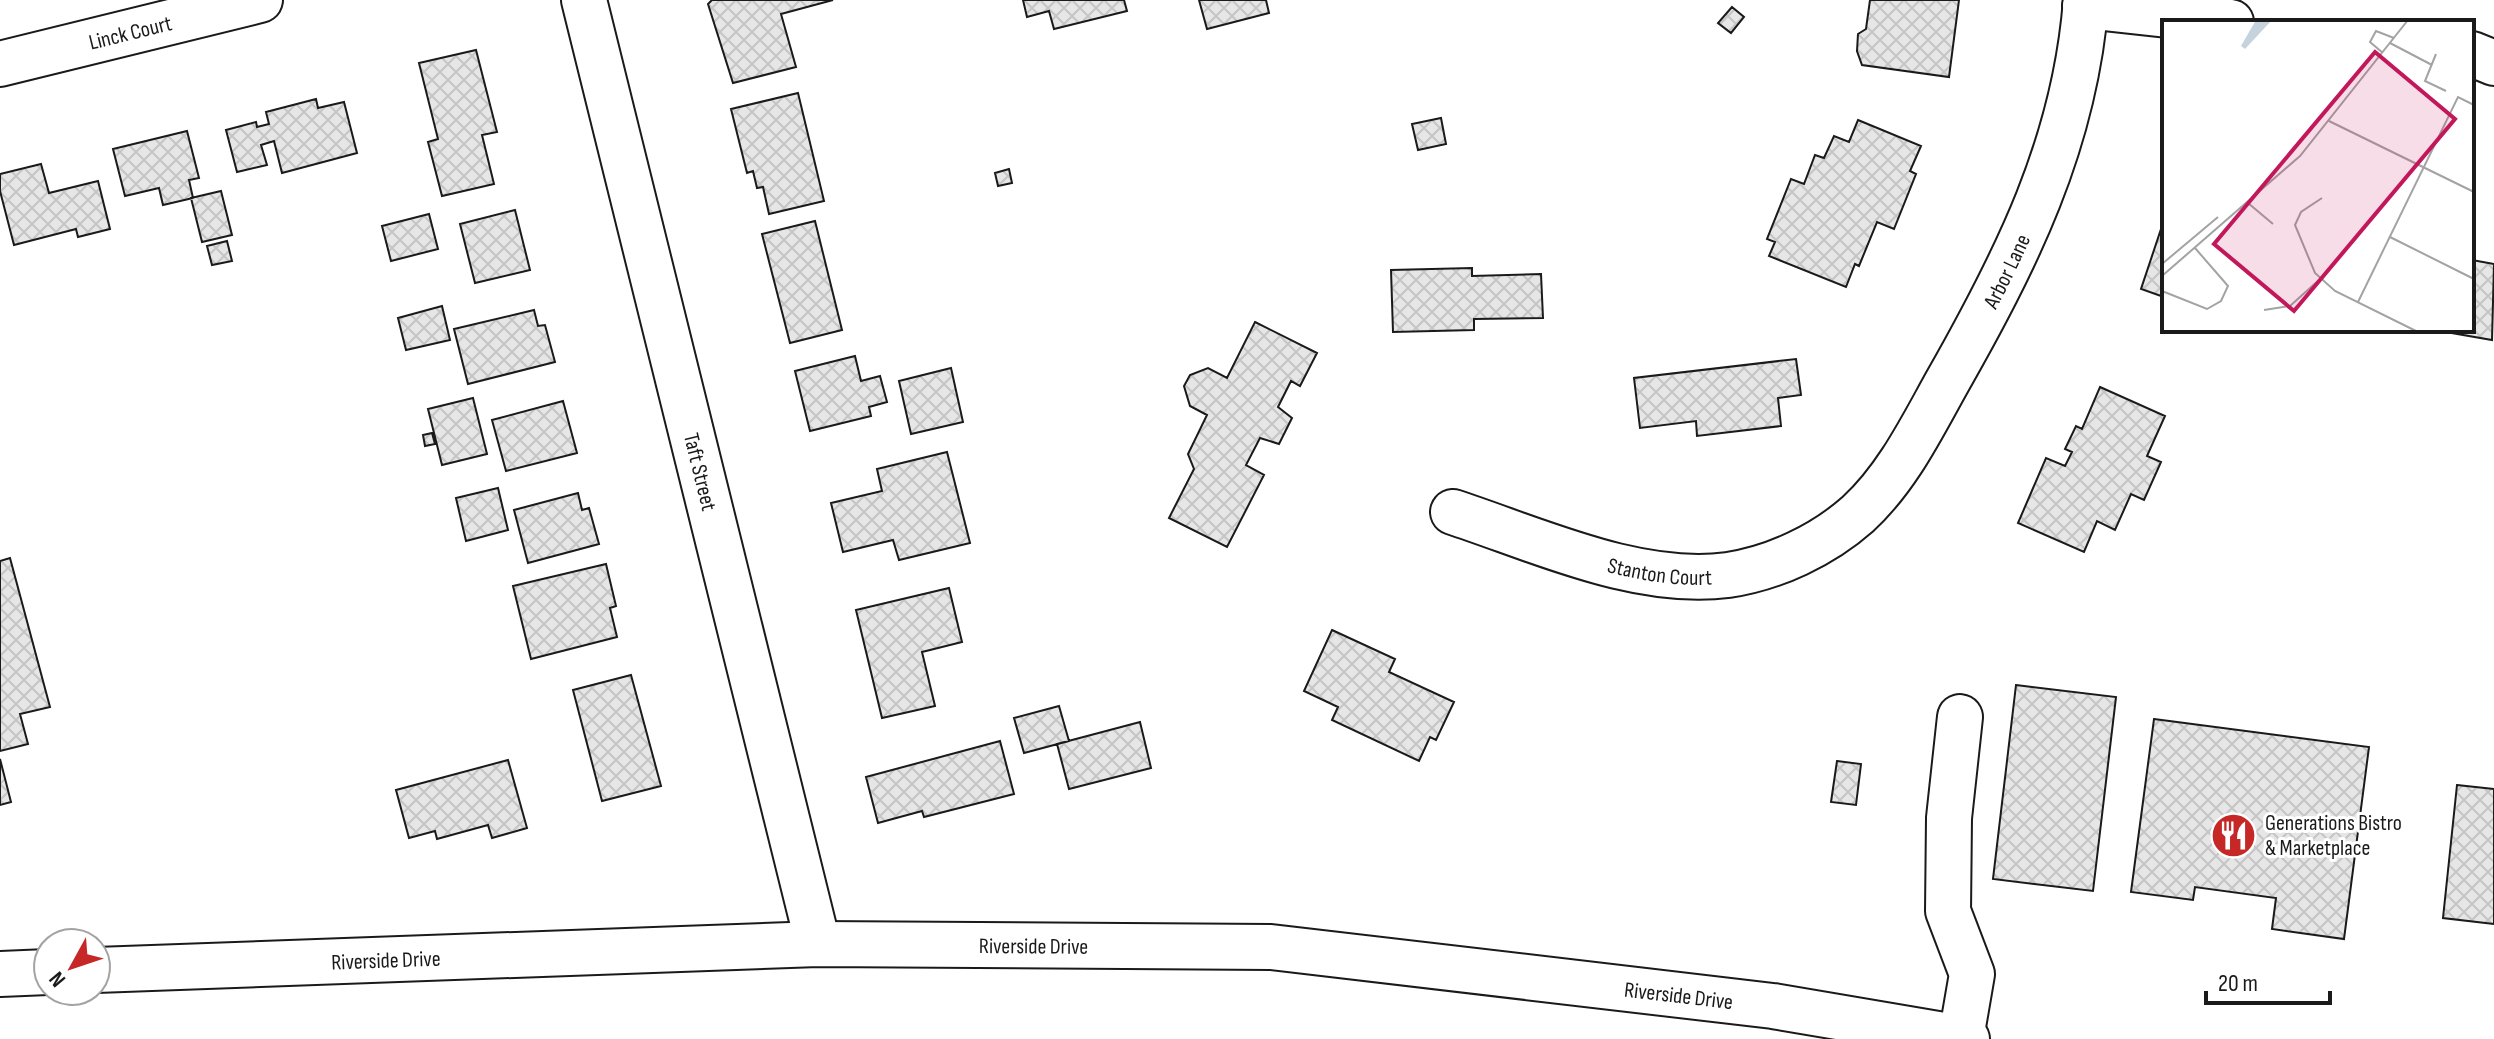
<svg xmlns="http://www.w3.org/2000/svg" width="2494" height="1039" viewBox="0 0 2494 1039" font-family="'Sofia Sans Condensed',sans-serif">
<defs>
<pattern id="building-cross-hatch" width="8" height="8" patternUnits="userSpaceOnUse" patternTransform="scale(2)"><rect width="8" height="8" fill="#e6e6e6"/><path d="M0 0l8 8M0 8l8-8" fill="none" stroke="#c5c5c5"/></pattern>
</defs>
<rect width="100%" height="100%" fill="#fff"/>
<path fill="url(#building-cross-hatch)" stroke="#1a1a1a" stroke-width="2" d="M712 0H833L781 14 796 67 733 83 708 4Z
M1023 0H1124L1127 11 1054 29 1049 11 1027 17Z
M1199 0H1266L1269 13 1207 29Z
M1870 0H1959L1949 77 1862 65 1857 51 1858 34 1866 29Z
M1732 7 1744 17 1731 33 1718 23Z
M476 50 497 132 482 135 494 184 442 196 428 142 438 139 419 63Z
M798 93 824 201 769 214 763 187 757 188 753 171 747 173 731 109Z
M316 99 318 108 344 102 357 153 282 173 274 141 261 145 267 165 237 172 226 130 256 122 257 127 269 124 266 112Z
M1441 118 1446 144 1418 150 1412 124Z
M1858 120 1921 146 1910 171 1916 174 1894 229 1877 222 1859 266 1855 264 1846 287 1769 256 1775 242 1767 239 1791 179 1804 184 1815 155 1824 158 1834 136 1849 142Z
M187 131 199 178 189 180 193 198 163 205 159 188 125 196 113 149Z
M41 164 49 193 98 181 110 229 78 237 76 229 14 245 0 191V174Z
M1009 169 1012 183 998 186 995 173Z
M221 191 232 235 202 242 191 198Z
M515 210 530 270 475 283 460 224Z
M429 214 438 249 391 261 382 226Z
M2164 220V297L2141 289Z
M815 221 842 330 790 343 762 234Z
M227 241 232 261 212 265 207 246Z
M2472 260 2494 264 2492 340 2440 331 2472 330Z
M1472 268V276L1541 274 1543 318 1474 319V330L1393 332 1391 270Z
M442 306 450 340 406 350 398 318Z
M534 310 538 326 545 325 555 362 468 384 454 329Z
M1255 322 1317 353 1300 386 1291 381 1278 407 1292 418 1279 444 1260 438 1246 465 1264 475 1227 547 1169 518 1194 469 1188 454 1207 415 1190 406 1184 386 1190 375 1208 368 1227 378Z
M855 356 861 381 880 376 887 402 869 407 871 416 810 431 795 371Z
M1796 359 1801 395 1778 398 1781 426 1697 436 1696 421 1640 428 1634 378Z
M951 368 963 422 911 434 899 381Z
M2100 387 2165 416 2147 456 2161 462 2144 500 2131 494 2115 530 2097 521 2084 552 2018 523 2046 458 2065 466 2072 452 2065 449 2076 426 2082 429Z
M473 398 487 454 442 465 428 409Z
M563 401 577 453 506 471 492 420Z
M432 433 435 444 425 446 423 435Z
M947 452 970 543 899 560 893 540 843 552 831 503 882 491 877 469Z
M498 488 508 530 466 541 456 498Z
M578 493 582 510 589 508 599 544 528 563 514 510Z
M10 558 50 707 20 714 28 744 0 751V561Z
M606 564 616 606 610 608 617 637 531 659 513 586Z
M949 588 962 642 922 652 935 706 882 718 856 610Z
M1332 630 1395 659 1389 672 1454 702 1436 740 1430 737 1419 761 1332 720 1338 707 1304 691Z
M631 675 661 786 602 801 573 690Z
M2016 685 2116 697 2093 891 1993 879Z
M1059 706 1069 741 1024 753 1014 718Z
M2154 719 2369 747 2344 939 2272 929 2276 898 2195 887 2193 900 2131 892Z
M1140 722 1151 768 1069 789 1057 744Z
M1000 741 1014 794 924 817 922 811 878 823 866 777Z
M0 759 11 802 0 805Z
M508 760 527 828 492 838 488 825 437 839 435 831 409 838 396 790Z
M1837 761 1861 764 1856 805 1831 802Z
M2457 785 2494 789V924L2443 918Z"/>
<g fill="none" stroke-linecap="round" stroke-linejoin="round">
<defs>
<g id="minor">
<path id="s1" d="M584 0 818 944"/>
<path d="M2085 6 2231 22"/>
<path d="M2472 54 2494 63"/>
<path id="s2" d="M0 64 260 0"/>
<path id="s3" d="M1453 512C1538 540 1638 587 1728 575 1775 568 1823 545 1858 514 1897 478 1921 429 1946 384 2016 261 2075 144 2086 0"/>
<path d="M1960 717 1949 818 1948 911 1972 974 1961 1038"/>
</g>
<g id="major">
<path id="s4" d="M96 970 818 944 1271 947 1773 1006 1967 1039"/>
<path d="M0 974 48 972"/>
</g>
</defs>
<use href="#minor" stroke="#1a1a1a" stroke-width="48"/>
<use href="#major" stroke="#1a1a1a" stroke-width="48"/>
<use href="#minor" stroke="#fff" stroke-width="44"/>
<use href="#major" stroke="#fff" stroke-width="44"/>
</g>
<defs>
<symbol id="restaurant-disc" viewBox="-11 -11 22 22"><circle r="9.5" fill="#c62828" stroke="#fff"/><path d="M-5-6h1v4h1v-4h1v4h1v-4h1v5L-1.5 .5V6h-2V.5L-5-1ZM5-6V6H3V1.5H1.5Q1.5-4 5-6Z" fill="#fff"/></symbol>
</defs>
<g fill-rule="evenodd">
<use href="#restaurant-disc" x="2208" y="810" width="51" height="51"/>
</g>
<g text-anchor="middle" stroke-width="6" stroke-linejoin="round" paint-order="stroke">
<g font-size="22" fill="#1a1a1a" stroke="#fff">
<text dy="8" stroke="none"><textPath href="#s2" startOffset="134">Linck Court</textPath></text>
<text dy="8" stroke="none"><textPath href="#s3" startOffset="716">Arbor Lane</textPath></text>
<text dy="8" stroke="none"><textPath href="#s1" startOffset="486">Taft Street</textPath></text>
<text dy="8" stroke="none"><textPath href="#s3" startOffset="216">Stanton Court</textPath></text>
<text dy="8" stroke="none"><textPath href="#s4" startOffset="938">Riverside Drive</textPath></text>
<text dy="8" stroke="none"><textPath href="#s4" startOffset="290">Riverside Drive</textPath></text>
<text dy="8" stroke="none"><textPath href="#s4" startOffset="1586">Riverside Drive</textPath></text>
</g>
<g font-size="22" fill="#1a1a1a" stroke="#fff" text-anchor="start">
<text x="2265" y="830">Generations Bistro<tspan x="2265" dy="25">&amp; Marketplace</tspan></text>
</g>
</g>
<g transform="translate(2162 20)">
<rect width="312" height="312" fill="#fff"/>
<path d="M94 0H110L83 29 79 26Z" fill="#c6d2dc"/>
<path fill="none" stroke="#a3a3a3" stroke-width="2" d="M228 23 270 45M221 33 208 22 214 11 232 18M274 34 263 61 284 71M167 101 312 172M160 178 139 192 133 205 153 253 173 271 256 312M86 183 111 204M228 217 312 259M0 244 56 197M0 256 138 136 246 0M0 271 45 289 59 281 66 266 33 228M196 282 296 77 312 85M102 290 128 286 158 259"/>
<path fill="#c2185b" fill-opacity="0.15" stroke="#c2185b" stroke-width="4" d="M213 32 293 99 132 291 52 224Z"/>
<rect width="312" height="312" fill="none" stroke="#1a1a1a" stroke-width="4"/>
</g>
<g transform="translate(72 967) rotate(230)"><circle r="38" fill="#ffffff" stroke="#a3a3a3" stroke-width="2"/>
<path d="M0-6L14 30L0 20L-14 30Z" fill="#c62828"/>
<text y="-12" font-size="22" font-weight="bold" text-anchor="middle" fill="#1a1a1a">N</text>
</g>
<path d="M2206 991v12h124v-12" fill="none" stroke="#1a1a1a" stroke-width="4"/>
<text x="2218" y="991" font-size="24" fill="#1a1a1a" stroke="#ffffff" stroke-width="6" paint-order="stroke">20 m</text>
</svg>
